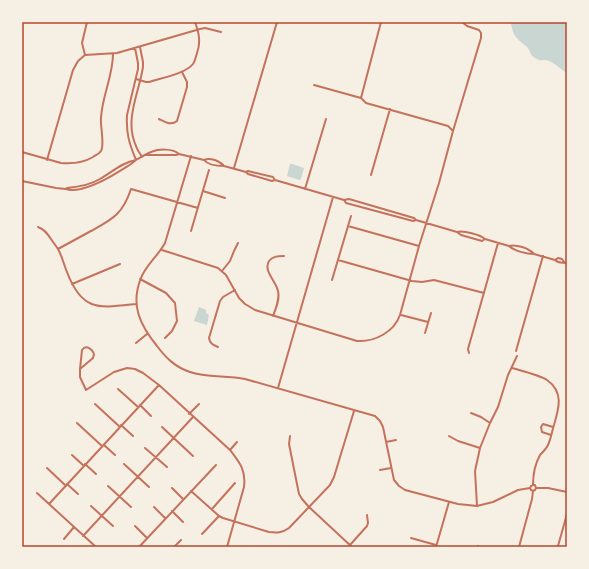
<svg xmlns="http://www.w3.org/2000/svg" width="589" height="569" viewBox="0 0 589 569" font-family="'Noto Sans',sans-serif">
<rect width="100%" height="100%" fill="#f6efe4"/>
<path fill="#c9d6d2" d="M510 22H567V73C560 69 554 62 546 60 542 60 540 61 537 59 530 56 531 52 527 47 523 43 517 40 514 34 512 30 512 26 510 22Z
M290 164H292L304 168 301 179 299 180 287 176Z
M199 307 206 310V313L209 315 207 325 194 321Z"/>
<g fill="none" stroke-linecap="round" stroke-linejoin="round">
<path stroke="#c5725c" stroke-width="2" d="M140 47 143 62V67C139 93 124 120 136 146 137 150 140 153 142 157
M135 48 138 63V69L127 115C126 133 129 143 136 160 141 157 146 154 151 152 158 149 173 148 179 154L176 155H146
M85 55 117 53 200 29 205 28 221 32
M85 55 82 43 87 22
M136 79 146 82H149C161 78 185 74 193 64 195 61 196 57 197 53 201 42 199 33 195 22
M314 85 361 98 366 103 448 126 453 131
M361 98 381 22
M159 119C165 122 171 126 177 121L187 87V82L182 72
M22 152 61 163C73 164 83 163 93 157 96 155 99 154 101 151 105 144 100 126 101 118 102 96 113 76 113 54
M179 154 204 160C210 157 220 161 224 166 218 166 208 165 204 160
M191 156 165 243C158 256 146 265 141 278 130 305 140 325 157 346 166 358 175 367 190 372 206 378 227 375 245 379L375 416 380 421 383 427 394 480 399 486 405 490 458 504 477 506 493 502 518 490 530 488
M47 160 73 70 78 61 85 55
M136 160 131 164C115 174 100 184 81 189 76 190 71 191 66 189L67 188C78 187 90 185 100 179 112 172 123 162 136 160Z
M224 166 246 172
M234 168 277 22
M371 175 390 109
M275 180 272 181 248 174 246 172 248 171 273 177 275 180 344 200
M22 181 56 188 66 189
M305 189 326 119
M203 191 225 198
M416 220 413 221 346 203 344 200 349 199 414 218 416 220 457 232
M348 226 419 246
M38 227C44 229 47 233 51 239 53 242 56 246 58 249 62 256 64 265 67 272 82 312 99 308 136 304
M191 231 209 170
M485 239C481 235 463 230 457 232L461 235 482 241 485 239 509 246
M58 249C69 243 80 237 91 231 100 226 110 221 117 214 124 207 128 198 131 189L198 208
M162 250 218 268 226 275 239 298 245 304 255 310 357 341C375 342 394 332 400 315L419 246 439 183 453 131 481 38V33L479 30 467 26 462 22
M534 254C529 248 516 244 509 246 514 251 527 254 534 254L555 260
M338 260 412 281 422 282 434 280 484 293
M564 262 562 259 558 258 555 260C559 264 562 262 567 263
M222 271 230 261 234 251 238 243
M140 279 166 293 175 303 177 321 172 331 165 338
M332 280 351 216
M72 284 120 264
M401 315 428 322
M273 316C276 308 280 299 278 291 276 281 263 271 269 261 273 256 278 256 284 256
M425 333 431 313
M136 343 147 334
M218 347C213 345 210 344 209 338L220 301 223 297 235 290
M516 351 543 256
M469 353 468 349 498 243
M512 368C522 371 539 375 547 380 564 392 559 408 554 425 552 431 551 439 548 445 546 449 543 452 540 455 535 464 533 475 533 485
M80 369 82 350C86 344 92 349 94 354L93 358 80 369V377L86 390 114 372 127 368 135 369 143 373 159 385 230 450C240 463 246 470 244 487L227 547
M278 388 333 197
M118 389 138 407
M95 404 120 427
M140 405 151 416
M471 413 481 417 490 423
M189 414 199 404
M77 423 102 446
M121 425 133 436
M162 427 193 456
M551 435 542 432 541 427 543 424 553 427
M290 436 289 444 299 494 302 499 309 507 352 547
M449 436 458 441 480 448
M386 442 396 440
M104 445 115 455
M145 448 167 467
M230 450 237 442
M72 455 84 466
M85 464 96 474
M124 464 149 487
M47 468 65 485
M380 470 391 468
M67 484 78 494
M108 486 131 507
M172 488 183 499
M536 488 535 490 533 491 531 490 530 488 531 486 533 485H535L536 488H548L567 492
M191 491 219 516 223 518 269 532C277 533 282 533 289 528L330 485 334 477 354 411
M37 493 96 547
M49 504 159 385
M91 506 113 526
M477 506 475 471 480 448 490 423 498 407 508 375 517 356
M154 507 165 518
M212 509 235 483
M172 511 183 522
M135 526 147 538
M202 534 219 516
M83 536 193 417
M411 538 436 545
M64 539 74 527
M350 545 367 526 368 523 367 515
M558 546 567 514
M139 547 216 465
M174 547 181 540
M436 547 449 502
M478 547V546
M519 547 532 499 533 491"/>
</g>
<rect width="589" height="569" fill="none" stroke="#f6efe4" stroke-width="46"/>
<rect x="23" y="23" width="543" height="523" fill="none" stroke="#b5482f" stroke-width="1.5"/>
</svg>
